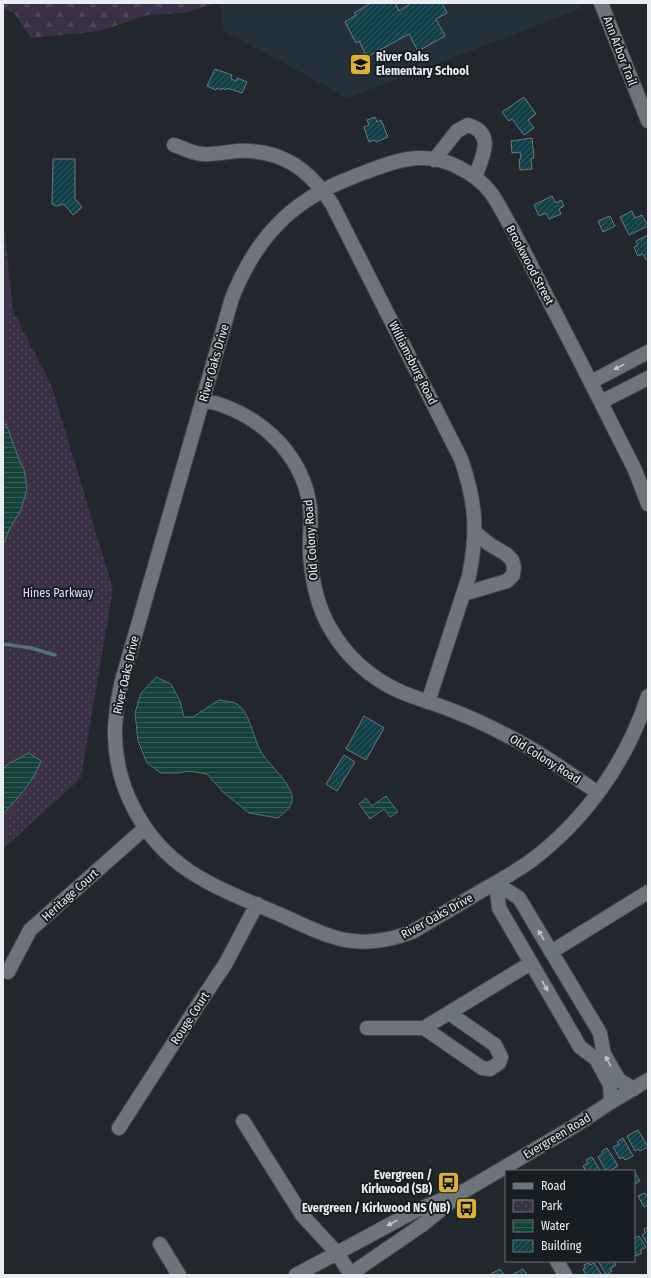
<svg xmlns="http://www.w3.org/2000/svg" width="651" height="1278" viewBox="0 0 651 1278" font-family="'Fira Sans Condensed',sans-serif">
<defs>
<pattern id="forest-firs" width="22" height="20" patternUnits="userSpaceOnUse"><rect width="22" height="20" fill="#3a3146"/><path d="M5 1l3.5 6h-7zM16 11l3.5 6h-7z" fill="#4d4558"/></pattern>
<pattern id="park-dots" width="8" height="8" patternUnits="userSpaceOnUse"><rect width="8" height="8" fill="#3a3146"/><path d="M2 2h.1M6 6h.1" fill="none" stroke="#4d4558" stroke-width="1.8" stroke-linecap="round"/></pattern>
<pattern id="water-rules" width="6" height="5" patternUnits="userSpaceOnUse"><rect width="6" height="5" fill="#14413a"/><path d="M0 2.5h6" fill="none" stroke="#365d57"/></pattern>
<pattern id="building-hatch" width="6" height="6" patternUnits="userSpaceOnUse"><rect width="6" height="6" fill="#124049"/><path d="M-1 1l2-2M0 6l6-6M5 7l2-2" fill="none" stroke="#345c64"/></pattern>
</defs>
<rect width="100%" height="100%" fill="#21272c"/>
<path fill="#25313a" d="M220 3H580L582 8 348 98 223 30Z"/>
<path fill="url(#forest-firs)" d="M3 3H216L185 13 148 15 100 31 31 38 14 13 3 9Z"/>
<path fill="url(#park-dots)" d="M3 217 13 310 52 387 113 589 81 778 3 849Z"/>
<path fill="url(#water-rules)" stroke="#547571" d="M6 424 20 462 24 469 27 489 21 510 9 530 3 545V425Z
M156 677 171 684 180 701 184 717H193L219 700C224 701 232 701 237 704 249 711 253 736 259 748 266 763 289 780 292 796 294 806 285 812 278 818L249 813 223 792 207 774 189 771 178 773H161L147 763 138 741 135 713 141 693Z
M29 753 41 761C33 782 19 797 3 814V769L8 764Z
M386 796 398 812 390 817 384 809 370 819 359 804 366 798 372 806Z"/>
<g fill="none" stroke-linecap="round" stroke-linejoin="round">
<path stroke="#547571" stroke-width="3.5" d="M3 644 31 648 55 655"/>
</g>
<path fill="url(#building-hatch)" stroke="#6f7a7c" d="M371 3H395L399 11 411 3H442L447 13 436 19 445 36 418 51 409 34 367 57 359 41 356 43 345 22 356 15 354 13Z
M215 69 232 75 231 79 236 81 237 78 247 82 242 93 227 88 226 90 222 88 221 90 217 88 216 90 207 86Z
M524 97 536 114 528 120 534 128 524 135 512 119 509 121 502 112Z
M375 117 377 122 381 120 388 137 376 142 375 140 369 142 364 127 369 125 367 120Z
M532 138 534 158 531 159 532 169 520 170 519 159H521L520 152 512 153 511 141Z
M53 159H75V199L82 207 73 215 64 204 56 206 52 204Z
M552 196 556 203 561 200 564 206 559 209 561 214 549 219 546 213 539 216 534 205Z
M632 211 635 218 642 215 648 226 629 235 620 217Z
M610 216 615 226 603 232 598 221Z
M648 235V259L646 260 643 254 638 256 634 247 638 245 636 241Z
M364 716 384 728 366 760 346 749Z
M344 755 355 762 337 791 326 784Z
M638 1130 648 1147 640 1151 638 1149 635 1151 627 1136Z
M623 1138 633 1156 625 1160 623 1157 620 1159 613 1147 619 1144 617 1142Z
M607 1148 618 1166 609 1171H606L598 1157 603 1153 602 1151Z
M592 1157 600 1170 599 1171H586L583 1166 588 1163 586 1160Z
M634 1171 640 1181 634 1185Z
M645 1193 648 1198V1205L644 1207 638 1196Z
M648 1227V1245L642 1235 645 1233 644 1229Z
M634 1236 635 1238 639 1236 646 1247 640 1251 642 1253 636 1256 634 1252Z
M598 1261H613L616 1265 610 1269 612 1271 606 1275Z
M589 1263 590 1265 594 1263 602 1275H586L583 1269 585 1268 584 1265Z
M500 1269 504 1275H489Z
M523 1269 527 1275H512Z"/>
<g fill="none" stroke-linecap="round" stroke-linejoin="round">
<defs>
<path id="minor" d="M601 3 648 121
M174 145C183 148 194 154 203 154 214 155 226 152 237 151 281 149 308 168 332 204L461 459C476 502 478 532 469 576L428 702
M434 160 457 131 468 125C496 133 482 158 475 177
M591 382 648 352
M203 400C256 411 302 451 310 507 312 523 309 539 310 555 312 581 317 606 330 628 345 655 370 678 399 691 417 699 437 704 456 712 474 719 491 727 508 736 540 752 569 773 598 793
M601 402 648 378
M648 504 635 470C606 412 576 353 546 295 535 273 524 251 512 229 505 217 499 204 491 193 483 182 470 173 458 167 420 148 389 163 353 177 291 200 256 238 232 298L121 684C118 698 116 712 115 726 113 784 142 839 189 871 215 888 245 900 274 912 327 935 353 954 412 932 436 918 459 904 483 890 499 881 517 871 532 860 586 819 627 761 648 696
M463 594 507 581 513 575 514 567 512 560 506 554 489 544 475 532
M551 952 648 892
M8 972 30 930 145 828
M367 1028H424L531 963
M424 1028 482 1068 490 1069 499 1063 501 1057 495 1045 449 1013
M611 1102 610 1085 596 1059 580 1047 499 908 496 883 519 898 600 1033 604 1054 619 1080 634 1089
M243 1121 302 1215 337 1253 351 1275
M119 1128 198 1005 226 963 257 904
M160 1244 179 1275
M557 1261 565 1275
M296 1275 415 1211 466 1190 573 1127 611 1102 648 1080
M349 1275 422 1225 454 1199"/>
</defs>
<use href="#minor" stroke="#40454a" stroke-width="16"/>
<use href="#minor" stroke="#6d747b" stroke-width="14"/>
</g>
<defs><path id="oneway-solid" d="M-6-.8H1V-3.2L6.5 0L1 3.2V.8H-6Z"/></defs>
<g fill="#bec3c8">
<use href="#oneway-solid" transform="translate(619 367) rotate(153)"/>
<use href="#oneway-solid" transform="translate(541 935) rotate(-121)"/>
<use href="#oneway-solid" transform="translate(545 986) rotate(60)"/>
<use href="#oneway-solid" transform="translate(608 1061) rotate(-118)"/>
<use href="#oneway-solid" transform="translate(392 1223) rotate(152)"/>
</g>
<defs>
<symbol id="school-square" viewBox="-11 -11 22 22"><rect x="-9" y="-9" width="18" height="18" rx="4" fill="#dab333" stroke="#171e23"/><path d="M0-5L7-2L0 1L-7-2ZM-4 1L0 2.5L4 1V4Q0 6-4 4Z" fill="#111"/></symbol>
<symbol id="bus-square" viewBox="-11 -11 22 22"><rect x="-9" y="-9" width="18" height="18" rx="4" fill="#dab333" stroke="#171e23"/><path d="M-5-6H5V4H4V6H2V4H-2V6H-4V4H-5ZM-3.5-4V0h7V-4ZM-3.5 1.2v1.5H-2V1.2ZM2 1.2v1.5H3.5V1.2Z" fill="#111"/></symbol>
</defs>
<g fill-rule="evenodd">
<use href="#school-square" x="348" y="52" width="25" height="25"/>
<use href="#bus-square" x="436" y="1170" width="25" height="25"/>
<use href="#bus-square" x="454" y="1196" width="25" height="25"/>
</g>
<g text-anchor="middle" stroke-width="4" stroke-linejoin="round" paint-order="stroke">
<g font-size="12" fill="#e9edf1" stroke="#171e23">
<text transform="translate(620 51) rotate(69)" y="4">Ann Arbor Trail</text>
<text transform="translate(530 265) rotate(62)" y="4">Brookwood Street</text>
<text transform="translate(214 363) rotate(-74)" y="4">River Oaks Drive</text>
<text transform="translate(413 363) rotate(63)" y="4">Williamsburg Road</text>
<text transform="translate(311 540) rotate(-94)" y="4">Old Colony Road</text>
<text transform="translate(126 675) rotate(-77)" y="4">River Oaks Drive</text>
<text transform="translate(545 759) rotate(32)" y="4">Old Colony Road</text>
<text transform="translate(70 895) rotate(-42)" y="4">Heritage Court</text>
<text transform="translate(437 916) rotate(-29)" y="4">River Oaks Drive</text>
<text transform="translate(190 1018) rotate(-57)" y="4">Rouge Court</text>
<text transform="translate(557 1136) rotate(-31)" y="4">Evergreen Road</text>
</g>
<g font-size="12" font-weight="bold" fill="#e9edf1" stroke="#171e23" text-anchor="end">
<text x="376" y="61" text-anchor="start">River Oaks<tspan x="376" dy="14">Elementary School</tspan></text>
<text x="432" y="1179">Evergreen /<tspan x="432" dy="14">Kirkwood (SB)</tspan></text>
<text x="450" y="1212">Evergreen / Kirkwood NS (NB)</text>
</g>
<g font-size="12" fill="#e6d9fb" stroke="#171e23">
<text x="58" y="597">Hines Parkway</text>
</g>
</g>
<rect width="651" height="1278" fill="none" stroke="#e9edf1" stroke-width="8"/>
<rect x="505" y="1170" width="130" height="92" fill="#171e23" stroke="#6b7175"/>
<rect x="513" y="1183" width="20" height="6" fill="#6d747b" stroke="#6b7175"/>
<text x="541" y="1190" font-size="12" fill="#e9edf1">Road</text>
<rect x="513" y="1200" width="20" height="12" fill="url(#park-dots)" stroke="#6b7175"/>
<text x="541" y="1210" font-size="12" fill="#e9edf1">Park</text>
<rect x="513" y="1220" width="20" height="12" fill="url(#water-rules)" stroke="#6b7175"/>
<text x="541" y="1230" font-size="12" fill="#e9edf1">Water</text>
<rect x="513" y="1240" width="20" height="12" fill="url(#building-hatch)" stroke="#6b7175"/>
<text x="541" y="1250" font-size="12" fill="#e9edf1">Building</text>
</svg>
